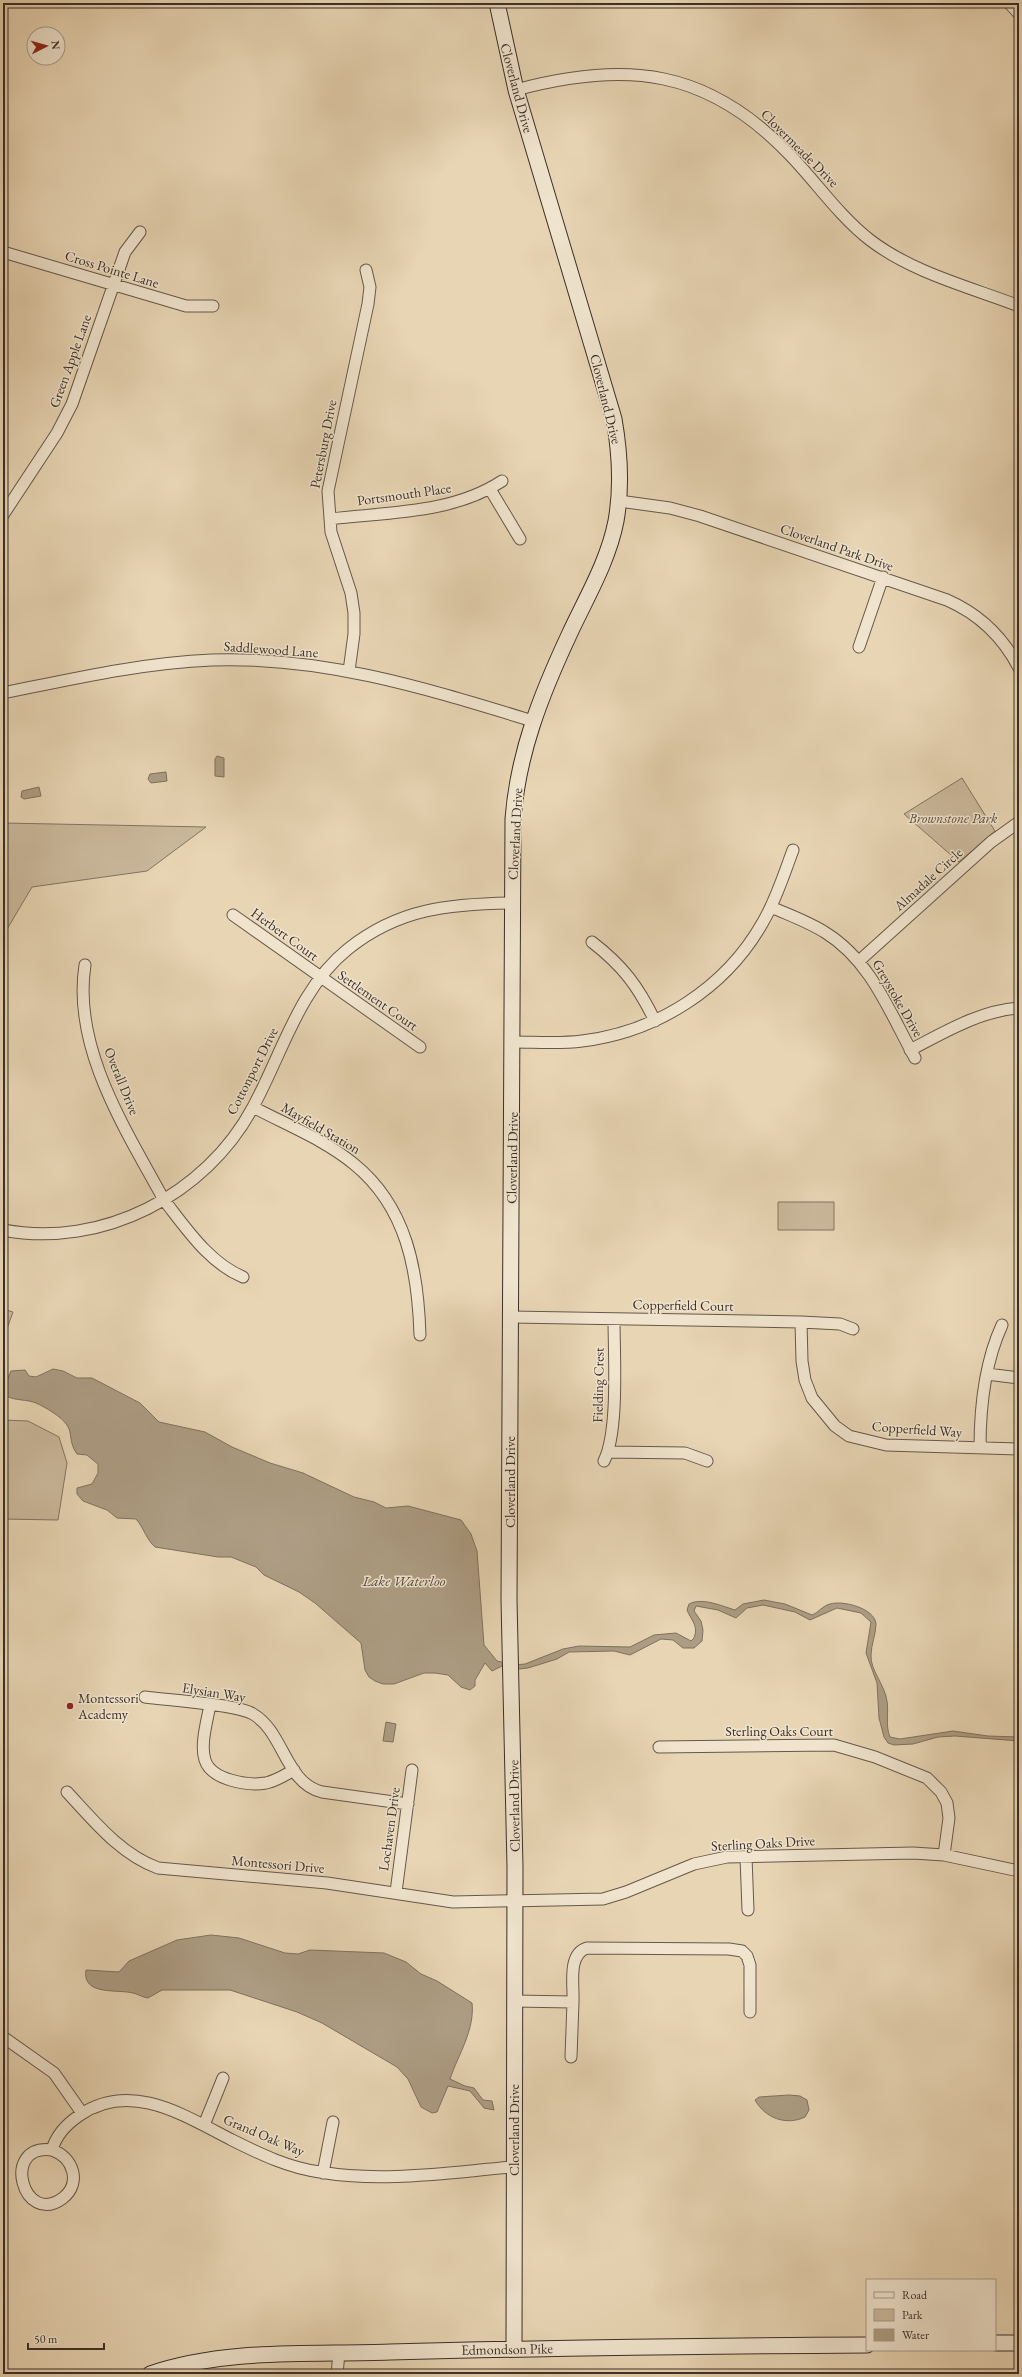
<svg xmlns="http://www.w3.org/2000/svg" width="1022" height="2377" viewBox="0 0 1022 2377" font-family="'EB Garamond',serif">
<rect width="100%" height="100%" fill="#e8d5b4"/>
<filter id="stains"><feTurbulence type="fractalNoise" baseFrequency=".005" numOctaves="4"/><feColorMatrix values="0 0 0 0 .2 0 0 0 0 .09 0 0 0 0 .02 0 0 0 .5 -.17"/></filter>
<radialGradient id="worn" r=".72"><stop offset=".6" stop-color="#630" stop-opacity="0"/><stop offset="1" stop-color="#630" stop-opacity=".3"/></radialGradient>
<path fill="#cbb99c" stroke="#837462" d="M962 778 995 831 959 862 904 814Z
M3 823 206 827 147 871 32 887 3 936Z
M778 1202H834V1230H778Z
M3 1309 13 1312 3 1340Z
M3 1420 28 1421 59 1437 67 1463 58 1520 3 1519Z"/>
<path fill="#ad9d84" stroke="#7f715f" d="M217 756 224 758V777L215 776V759Z
M166 772 167 781 151 783 148 779 150 774Z
M39 787 41 796 24 799 21 797 22 791Z
M53 1369 63 1371 77 1378H92L140 1403 159 1422 205 1432 232 1447 270 1463 303 1473 354 1497 374 1502 386 1508 408 1506 461 1520 471 1534 477 1551 484 1645 497 1661 514 1665 525 1664 563 1649 579 1646 630 1647 654 1635 676 1633 691 1641 694 1638C699 1626 691 1620 687 1610L689 1604C702 1597 722 1606 735 1610L743 1604 764 1600 785 1604 812 1615C818 1613 822 1606 830 1604 842 1600 875 1608 876 1624 876 1634 871 1645 871 1655 870 1670 885 1685 887 1701 889 1713 885 1725 890 1737L900 1739 953 1731 988 1736 1019 1737V1741L955 1736 938 1737 913 1744 894 1745 888 1743 884 1737 879 1718 877 1683 866 1653 871 1622 861 1613 837 1608 810 1620 795 1612 763 1605 747 1608 736 1618 718 1610 696 1606 694 1611 701 1621 703 1630 702 1641 694 1648H683L673 1640 661 1639 630 1655 614 1651 569 1652 557 1659 528 1668 519 1669 502 1666 492 1671 485 1663 475 1680V1686L470 1690 461 1687 448 1675 435 1673H424L394 1684H383L375 1681 369 1677 365 1670 361 1643 315 1603 299 1592 264 1575 256 1567 231 1557H218L155 1547C146 1539 144 1528 136 1519L117 1518 107 1510 83 1501 77 1494V1488L92 1484 98 1473V1464L87 1455 77 1454C68 1441 73 1434 67 1425 62 1417 45 1407 36 1403 26 1399 16 1401 6 1396L5 1385 11 1371 25 1370 29 1376 36 1377Z
M386 1722 396 1724 393 1742 383 1741Z
M211 1935 239 1938 285 1953 298 1954 310 1950 384 1953 406 1962 421 1974 437 1981 472 2003C475 2030 458 2055 450 2079L465 2086 474 2088 483 2100 492 2101 494 2110 484 2108 470 2091 448 2086 437 2112 432 2113 421 2107 408 2079 397 2067 322 2023 297 2012 230 1990H162L148 1998C142 1997 138 1994 133 1993 117 1989 82 1996 86 1970L119 1972 129 1961 177 1940Z
M789 2095 800 2096 807 2100 809 2110 805 2117C786 2126 765 2118 755 2100L759 2097Z"/>
<g fill="none" stroke-linecap="round" stroke-linejoin="round">
<defs>
<path id="street" d="M1009 3 1019 14
M516 90C627 60 708 69 790 155 816 182 840 217 870 240 913 273 970 287 1019 306
M3 252 186 306H213
M490 489 520 539
M619 501 670 508 700 516 947 600C979 614 1003 637 1019 668
M3 515 57 433 72 404 125 252 140 232
M330 519C387 512 452 514 502 481
M859 647 883 577
M349 671 354 634V613L351 593 331 532 328 491 368 304 370 287 366 270
M3 693C72 679 141 663 212 660 324 656 428 689 533 721
M771 907C789 915 809 922 826 933 871 961 890 1013 915 1058
M233 915 420 1047
M592 942C623 966 638 986 655 1021
M859 961 991 842 1019 822
M85 965C72 1048 126 1130 164 1200 186 1228 209 1263 243 1277
M513 1042C536 1042 560 1044 582 1041 657 1032 726 988 763 922 776 900 784 874 793 850
M910 1050C945 1032 979 1011 1019 1008
M253 1107C287 1125 325 1140 354 1164 407 1207 418 1271 420 1335
M3 1230C102 1249 206 1195 253 1107 282 1054 299 988 348 949 399 908 450 904 513 903
M511 1317 801 1322 840 1324 853 1329
M801 1322 802 1361 805 1380 812 1398 835 1426 849 1436 886 1445 1019 1449
M987 1374 1019 1378
M980 1448C980 1407 985 1362 1002 1325
M608 1452 685 1453 707 1461
M604 1461C619 1431 614 1355 614 1319
M145 1697C167 1700 237 1704 253 1714 284 1732 285 1783 322 1792L408 1804
M210 1705C207 1721 200 1745 205 1760 211 1780 248 1786 266 1783 276 1781 285 1775 294 1770
M659 1747 834 1745 875 1757 927 1778 941 1792 947 1803 949 1818 944 1855
M67 1792C94 1821 120 1854 158 1868L327 1883 453 1902 603 1899 626 1892 694 1864 727 1857 913 1853 944 1855 1019 1871
M746 1857 748 1910
M396 1892 412 1770
M514 2001 573 2002C574 1986 567 1954 587 1948L729 1949 742 1951 747 1956 750 1965V2012
M3 2037 54 2073 82 2113
M571 2057 573 2002
M204 2125 223 2078
M52 2150C73 2157 82 2183 63 2198 23 2228 0 2143 52 2150 56 2135 68 2123 80 2115 131 2080 185 2116 232 2140 260 2154 289 2168 320 2172 383 2183 450 2172 514 2167
M323 2173 333 2122
M337 2374 339 2353"/>
<path id="secondary" d="M497 3 516 90 614 419C620 453 622 487 616 521 608 562 586 598 569 635 541 695 518 753 513 819L509 1600 515 1867 514 2349
M995 2343H1019
M150 2374C226 2348 311 2355 390 2352 549 2348 708 2346 867 2345"/>
</defs>
<use href="#street" stroke="#66584b" stroke-width="13"/>
<use href="#secondary" stroke="#3b2f28" stroke-width="17"/>
<use href="#street" stroke="#f0e4ce" stroke-width="11"/>
<use href="#secondary" stroke="#f0e4ce" stroke-width="15"/>
</g>
<circle fill="#8f2418" stroke="#f0e4ce" stroke-width="1.5" cx="70" cy="1706" r="4"/>
<g text-anchor="middle" stroke-width="3" stroke-linejoin="round" paint-order="stroke">
<g font-size="14" fill="#3b2f28" stroke="#f0e4ce">
<text transform="translate(517 88) rotate(75)" y="5">Cloverland Drive</text>
<text transform="translate(800 148) rotate(45)" y="5">Clovermeade Drive</text>
<text transform="translate(112 269) rotate(17)" y="5">Cross Pointe Lane</text>
<text transform="translate(70 361) rotate(-70)" y="5">Green Apple Lane</text>
<text transform="translate(606 399) rotate(76)" y="5">Cloverland Drive</text>
<text transform="translate(323 444) rotate(-79)" y="5">Petersburg Drive</text>
<text transform="translate(404 494) rotate(-8)" y="5">Portsmouth Place</text>
<text transform="translate(837 547) rotate(19)" y="5">Cloverland Park Drive</text>
<text transform="translate(271 649) rotate(4)" y="5">Saddlewood Lane</text>
<text transform="translate(515 834) rotate(-87)" y="5">Cloverland Drive</text>
<text transform="translate(928 879) rotate(-42)" y="5">Almadale Circle</text>
<text transform="translate(285 934) rotate(36)" y="5">Herbert Court</text>
<text transform="translate(898 998) rotate(60)" y="5">Greystoke Drive</text>
<text transform="translate(378 1000) rotate(35)" y="5">Settlement Court</text>
<text transform="translate(252 1071) rotate(-63)" y="5">Cottonport Drive</text>
<text transform="translate(122 1081) rotate(68)" y="5">Overall Drive</text>
<text transform="translate(321 1128) rotate(30)" y="5">Mayfield Station</text>
<text transform="translate(512 1158) rotate(-89)" y="5">Cloverland Drive</text>
<text transform="translate(683 1305) rotate(1)" y="5">Copperfield Court</text>
<text transform="translate(598 1385) rotate(-89)" y="5">Fielding Crest</text>
<text transform="translate(917 1429) rotate(4)" y="5">Copperfield Way</text>
<text transform="translate(510 1482) rotate(-90)" y="5">Cloverland Drive</text>
<text transform="translate(214 1692) rotate(9)" y="5">Elysian Way</text>
<text x="779" y="1736">Sterling Oaks Court</text>
<text transform="translate(514 1806) rotate(-91)" y="5">Cloverland Drive</text>
<text transform="translate(389 1829) rotate(-82)" y="5">Lochaven Drive</text>
<text transform="translate(763 1843) rotate(-3)" y="5">Sterling Oaks Drive</text>
<text transform="translate(278 1864) rotate(5)" y="5">Montessori Drive</text>
<text transform="translate(514 2130) rotate(-90)" y="5">Cloverland Drive</text>
<text transform="translate(264 2135) rotate(23)" y="5">Grand Oak Way</text>
<text transform="translate(507 2349) rotate(-1)" y="5">Edmondson Pike</text>
</g>
<g font-size="14" font-style="italic" fill="#584b3f" stroke="#f0e4ce">
<text x="953" y="823">Brownstone Park</text>
</g>
<g font-size="14" fill="#3b2f28" stroke="#f0e4ce" text-anchor="start">
<text x="78" y="1703">Montessori<tspan x="78" dy="16">Academy</tspan></text>
</g>
<g font-size="15" font-style="italic" fill="#584a3f" stroke="#f0e4ce">
<text x="404" y="1586">Lake Waterloo</text>
</g>
</g>
<rect width="1022" height="2377" fill="none" stroke="#e8d5b4" stroke-width="16"/>
<rect x="4" y="4" width="1014" height="2369" fill="none" stroke="#3b2f28" stroke-width="2"/>
<rect x="8" y="8" width="1006" height="2361" fill="none" stroke="#3b2f28"/>
<rect x="866" y="2279" width="130" height="72" fill="#f0e4ce" stroke="#a89c8c"/>
<rect x="874" y="2292" width="20" height="6" fill="#f0e4ce" stroke="#a89c8c"/>
<text x="902" y="2299" font-size="12" fill="#3b2f28">Road</text>
<rect x="874" y="2309" width="20" height="12" fill="#cbb99c" stroke="#a89c8c"/>
<text x="902" y="2319" font-size="12" fill="#3b2f28">Park</text>
<rect x="874" y="2329" width="20" height="12" fill="#ad9d84" stroke="#a89c8c"/>
<text x="902" y="2339" font-size="12" fill="#3b2f28">Water</text>
<g transform="translate(46 46) rotate(84)"><circle r="19" fill="#f0e4ce" stroke="#a89c8c"/>
<path d="M0-3L7 15L0 10L-7 15Z" fill="#8f2418"/>
<text y="-6" font-size="11" font-weight="bold" text-anchor="middle" fill="#3b2f28">N</text>
</g>
<path d="M28 2343v6h76v-6" fill="none" stroke="#3b2f28" stroke-width="2"/>
<text x="34" y="2343" font-size="12" fill="#3b2f28" stroke="#f0e4ce" stroke-width="3" paint-order="stroke">50 m</text>
<rect width="100%" height="100%" filter="url(#stains)"/>
<rect width="100%" height="100%" fill="url(#worn)"/>
</svg>
